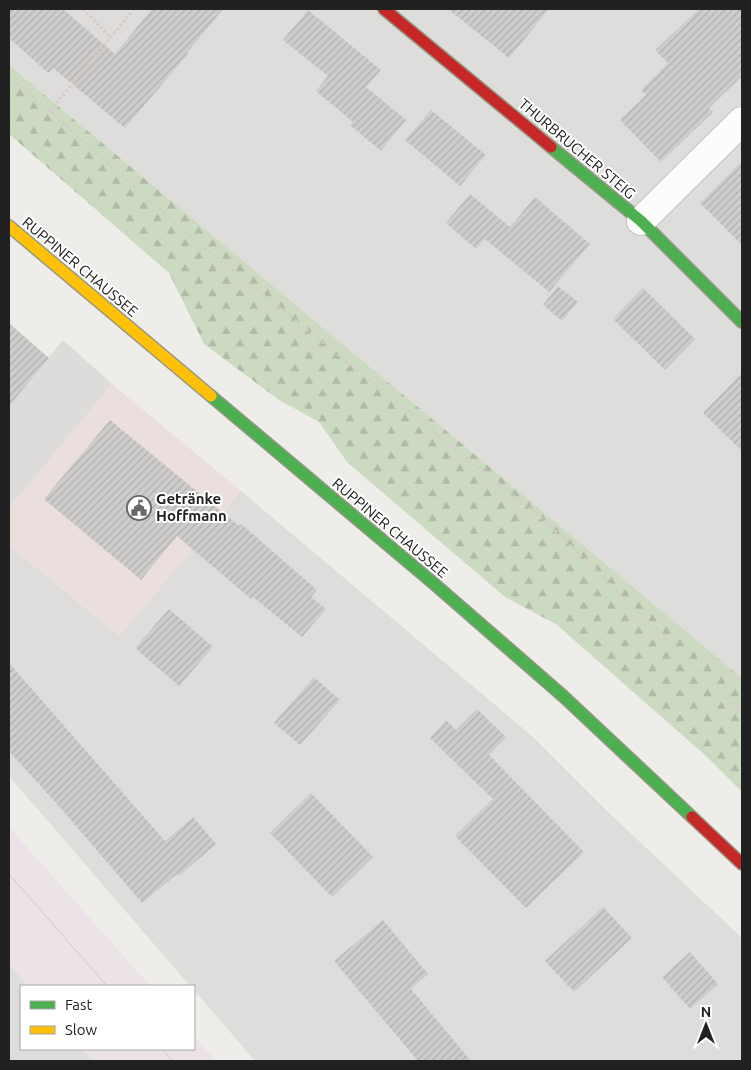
<svg xmlns="http://www.w3.org/2000/svg" width="751" height="1070" viewBox="0 0 751 1070" font-family="Ubuntu,sans-serif">
<defs>
<pattern id="forest-firs" width="22" height="20" patternUnits="userSpaceOnUse" patternTransform="scale(1.25)"><rect width="22" height="20" fill="#ccdac2"/><path d="M5 1l3.5 6h-7zM16 11l3.5 6h-7z" fill="#afbba6"/></pattern>
<pattern id="building-hatch" width="6" height="6" patternUnits="userSpaceOnUse" patternTransform="scale(1.25)"><rect width="6" height="6" fill="#cfcdcb"/><path d="M-1 1l2-2M0 6l6-6M5 7l2-2" fill="none" stroke="#b1b0ae"/></pattern>
</defs>
<rect width="100%" height="100%" fill="#efedea"/>
<path fill="#dedddb" d="M9 9H742V678L9 65Z
M241 491 532 736 610 814 740 936 742 939V1061H255L194 990V986H190L9 776V545L119 636Z
M9 964 28 986H21V1049H82L92 1061H9Z"/>
<path fill="#ebdfdd" d="M112 384 241 491 119 636 9 545V508Z"/>
<path fill="#dddcdb" d="M63 340 112 384 9 508V406Z"/>
<path fill="#ece3e8" d="M9 827 150 986H28L9 964Z
M194 1036 216 1061H92L82 1049H194Z"/>
<path fill="url(#forest-firs)" d="M9 65 742 678V792L706 756 557 625 505 597 347 462 319 422 279 400 204 344 169 273 9 134Z"/>
<path fill="url(#building-hatch)" d="M9 9H63L115 54 152 9H223L187 53 188 54 125 128 53 68 48 73 9 38Z
M448 9H549L509 58Z
M699 9H742V76L709 108 713 112 661 162 620 120 646 95 641 90 668 63 655 50Z
M308 10 381 70 366 87 406 120 381 151 350 125 353 122 316 91 328 76 283 40Z
M431 110 486 155 460 186 405 140Z
M742 161V245L700 203Z
M470 194 510 227 535 197 590 244 549 292 485 239 476 249 446 223Z
M558 286 578 302 562 321 543 305Z
M643 288 695 339 665 370 613 319Z
M9 323 49 358 9 406Z
M742 373V451L703 413Z
M110 420 239 526 241 524 317 590 311 597 326 609 302 637 253 597 251 599 177 536 141 580 44 499Z
M169 609 213 647 179 686 135 648Z
M9 663 165 841 193 817 216 844 179 876 177 874 142 903 65 813 9 751Z
M314 677 340 700 300 745 274 723Z
M477 709 506 737 489 755 584 852 526 908 455 836 493 799 430 738 446 720 456 730Z
M311 793 373 857 332 897 270 833Z
M603 907 632 938 574 992 545 961Z
M383 920 428 974 411 989 471 1061H418L334 961Z
M690 952 718 984 690 1009 662 977Z"/>
<g fill="none" stroke-linecap="round" stroke-linejoin="round">
<defs>
<path id="street" d="M641 221 742 121"/>
<path id="fast" d="M551 147 641 221 742 322
M211 396 432 582 563 696 692 817"/>
<path id="slow" d="M9 226 211 396"/>
<path id="jam" d="M384 9 551 147
M692 817 742 864"/>
</defs>
<use href="#street" stroke="#c5c4c2" stroke-width="30"/>
<use href="#fast" stroke="#969784" stroke-width="14"/>
<use href="#slow" stroke="#969784" stroke-width="14"/>
<use href="#jam" stroke="#969784" stroke-width="14"/>
<path stroke="#d6cbca" stroke-width="3" stroke-dasharray="2.5 2.5" stroke-linecap="butt" d="M83 9 111 38
M9 77 50 111 179 227 546 522 742 713
M50 111 134 9"/>
<use href="#street" stroke="#fdfcfc" stroke-width="28"/>
<use href="#fast" stroke="#4caf50" stroke-width="11"/>
<use href="#slow" stroke="#ffc107" stroke-width="11"/>
<use href="#jam" stroke="#c62828" stroke-width="11"/>
<path stroke="#cbcbcb" stroke-width="1" d="M9 874 107 986
M162 1049 173 1061"/>
</g>
<defs>
<symbol id="civic-ring" viewBox="-11 -11 22 22"><circle r="9.5" fill="#fff" stroke="#696867" stroke-width="1.5"/><path d="M-.6-6.5H3V-4.5H.6V-3L4-1V1h2V6H-6V1h2V-1L-.6-3ZM-1.2 2.5V6h2.4V2.5Z" fill="#696867"/></symbol>
</defs>
<g fill-rule="evenodd">
<use href="#civic-ring" x="125" y="494" width="28" height="28"/>
</g>
<g text-anchor="middle" stroke-width="4" stroke-linejoin="round" paint-order="stroke">
<g font-size="15" fill="#212121" stroke="#fff">
<text transform="translate(577 149) rotate(40)" y="5">THURBRUCHER STEIG</text>
<text transform="translate(80 267) rotate(40)" y="5">RUPPINER CHAUSSEE</text>
<text transform="translate(390 528) rotate(40)" y="5">RUPPINER CHAUSSEE</text>
</g>
<g font-size="15" font-weight="bold" fill="#212121" stroke="#fff" text-anchor="start">
<text x="156" y="504">Getränke<tspan x="156" dy="17">Hoffmann</tspan></text>
</g>
</g>
<rect width="751" height="1070" fill="none" stroke="#212121" stroke-width="20"/>
<rect x="20" y="985" width="175" height="65" fill="#ffffff" stroke="#a6a6a6"/>
<rect x="30" y="1001" width="25" height="8" fill="#4caf50" stroke="#a6a6a6"/>
<text x="65" y="1010" font-size="15" fill="#212121">Fast</text>
<rect x="30" y="1026" width="25" height="8" fill="#ffc107" stroke="#a6a6a6"/>
<text x="65" y="1035" font-size="15" fill="#212121">Slow</text>
<g transform="translate(706 1025)" stroke="#ffffff" stroke-width="4" paint-order="stroke">
<path d="M0-4L9 19L0 12L-9 19Z" fill="#212121"/>
<text y="-8" font-size="14" font-weight="bold" text-anchor="middle" fill="#212121">N</text>
</g>
</svg>
